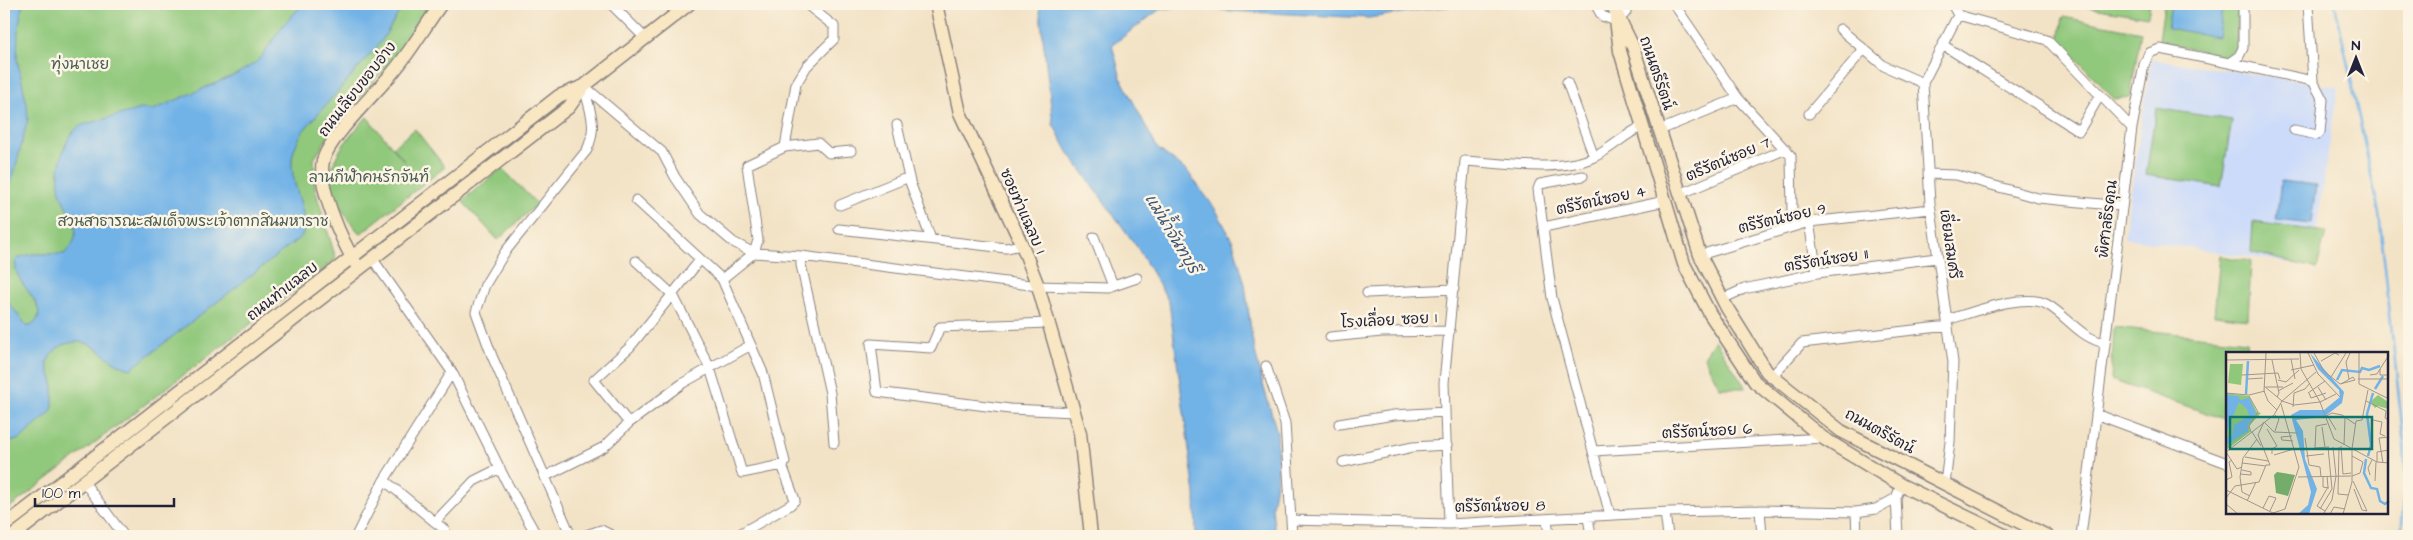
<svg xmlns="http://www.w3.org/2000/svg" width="2413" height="540" viewBox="0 0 2413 540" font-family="'Architects Daughter','Playpen Sans Thai',sans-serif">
<rect width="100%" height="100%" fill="#fcf5e5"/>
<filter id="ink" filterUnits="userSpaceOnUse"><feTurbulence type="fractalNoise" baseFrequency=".02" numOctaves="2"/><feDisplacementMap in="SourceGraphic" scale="10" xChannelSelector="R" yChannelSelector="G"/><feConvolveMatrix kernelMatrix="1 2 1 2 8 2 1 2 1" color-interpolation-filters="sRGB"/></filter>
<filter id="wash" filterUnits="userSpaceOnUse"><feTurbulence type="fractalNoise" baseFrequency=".0096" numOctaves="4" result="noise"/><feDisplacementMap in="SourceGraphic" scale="20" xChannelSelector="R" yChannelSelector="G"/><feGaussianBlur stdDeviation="1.12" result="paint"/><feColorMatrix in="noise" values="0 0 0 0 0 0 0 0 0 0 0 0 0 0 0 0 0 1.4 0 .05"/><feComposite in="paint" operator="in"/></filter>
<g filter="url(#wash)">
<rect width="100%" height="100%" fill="#f3e3c6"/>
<path fill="#ccdbfa" d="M2151 59 2338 87 2311 266 2124 238Z"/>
<path fill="#90c87b" stroke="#59755b" d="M4 4H430L401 50 334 128 314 159 315 189 336 259 4 512Z
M2067 4H2150L2148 17Z
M2164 4H2237V47L2225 57 2159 40Z
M2063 17 2141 32 2130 97 2114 99 2059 40Z
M2156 108 2232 120 2221 187 2146 175Z
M367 117 405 162 393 147 415 129 445 167 360 234C317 183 324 163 367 117Z
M502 168 537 204 498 240 462 201Z
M2253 222 2326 232 2317 269 2251 252Z
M2220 256 2251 261 2248 319 2214 315Z
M2114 327 2246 341 2247 354H2227V420L2111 380Z
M1715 340 1746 388H1720L1704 357Z"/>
<path fill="#72b3e7" stroke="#4a6a91" d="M4 4H23L18 30 17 59 27 105 28 119 13 177 10 185 4 190Z
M303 4H404L381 42 303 131C298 140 293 149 292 160 290 185 310 212 302 236L131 369C105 364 95 332 63 345 56 348 49 356 47 363L53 383V407L50 413 20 439 4 444V303L8 302 27 326H31C58 307 6 282 17 258L32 254H64C90 230 65 214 60 191 55 172 64 133 82 125L141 109 153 110 237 74 255 63 262 56 283 25Z
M1039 4H1477L1433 8 1369 18 1228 11 1192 4 1159 10 1112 45 1121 78 1157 148 1188 172 1216 210 1233 242 1245 284 1252 338 1262 381 1277 432 1278 471 1272 507 1275 536H1196L1195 494 1169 302 1137 247 1068 152 1053 124Z
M2171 4H2223L2218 37 2167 28Z
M2281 181 2316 185 2311 224 2276 220Z"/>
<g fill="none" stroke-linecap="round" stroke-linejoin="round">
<path stroke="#72b3e7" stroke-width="2.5" d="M2335 4 2379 213 2404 444 2406 478 2401 536"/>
</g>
</g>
<g filter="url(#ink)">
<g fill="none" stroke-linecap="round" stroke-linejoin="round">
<defs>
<path id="street" d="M611 4 645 38
M1595 4 1602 16 1616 21
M1674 4 1738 98 1791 156 1792 211 1796 226
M1952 4 1958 15 2047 40 2132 128
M1619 20 1626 12 1627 4
M1840 29 1884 66 1923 83
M1943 45 2079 131 2100 95
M2229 63 2313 81 2308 4
M1567 82 1594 157
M584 86 662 152 675 177 700 214 733 242 754 253 801 256 1038 286 1108 288 1137 278
M1809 114 1864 49
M897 125 910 182 931 239
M1643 126C1625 134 1611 149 1594 157 1560 173 1502 163 1465 161L1444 383 1449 524 1669 512 1760 510 1856 512 1876 509 1896 498 1901 485
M1660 130 1738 98
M2294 130 2317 135 2320 132 2323 100 2313 81
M785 147 818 143 829 153 851 151
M1928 174 1956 175 2038 198 2122 206
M1583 176 1540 184 1538 189 1552 298 1610 515
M1680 194 1786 149
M636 200 722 279 763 373 785 462 782 465 795 500 790 505 736 536
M840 205 909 177
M1809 222 1817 273
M1544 227 1665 201
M839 229 1006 248 1022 245
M1094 237 1113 286
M1700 255 1809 222 1931 209
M801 256V265L830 393 834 443
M372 258 452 372 508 485 537 536
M636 261 673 295 710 368 742 473 782 465
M722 279 754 253 758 240 747 165 785 147 796 84 807 66 834 39V26L806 4
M1367 293 1454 289
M1722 299 1744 289 1817 273 1937 258
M1947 320C1971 313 2026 291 2048 305 2068 317 2080 338 2105 343
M1048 323 940 327 931 348 871 344 877 392 1010 409 1075 412
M1330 337 1382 332 1450 331
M1266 366 1285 423 1292 536
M1772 376 1802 343 1948 326
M2096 414 2227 463
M629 423 594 380 630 347 700 260
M1339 424 1394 415 1445 412
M1593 451 1823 438
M1343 462 1413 447 1447 445
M544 477 604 447 629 423 683 383 751 345
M384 480 435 522 474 481 500 468
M84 482 124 536
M1945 484 1950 442 1953 362 1930 203 1923 83 1958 15
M1896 498 1898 536
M1760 510 1762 536
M1856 512 1857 536
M1665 513 1668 536
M1588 517 1591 536
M1547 519 1549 536
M1291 520 1449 524
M435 522 445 530
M356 536 383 482 452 372
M571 536 492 356 476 312 485 285 505 252 587 150C598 125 590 112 584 87
M583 536 601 530 613 536
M2081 536 2132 128 2144 65 2149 53 2160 49 2229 63 2239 56 2243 48V4"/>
<path id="secondary" d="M936 4 960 113 1022 245 1038 286 1080 433 1091 536
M1612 4 1633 47 1700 255 1727 308 1767 372 1841 431 2047 536
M1616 20 1620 51 1684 264 1710 314 1755 382 1823 438 1901 485 2006 536
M356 264C343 243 317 187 323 161 329 137 376 93 393 72 411 51 425 26 441 4
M4 526 118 439 559 96 584 86
M13 536 569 107 584 86 689 4"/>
</defs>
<use href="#street" stroke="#8a8280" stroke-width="11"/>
<use href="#secondary" stroke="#8a8280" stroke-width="15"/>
<use href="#street" stroke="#fff" stroke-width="9"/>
<use href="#secondary" stroke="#f9e7c3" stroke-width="12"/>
</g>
</g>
<g text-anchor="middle" stroke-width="5" stroke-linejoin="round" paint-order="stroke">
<g font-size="15" fill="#485c51" stroke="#fcf5e5">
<text x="80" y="69">ทุ่งนาเชย</text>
<text x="369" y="182">ลานกีฬาคนรักจันท์</text>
<text x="193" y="226">สวนสาธารณะสมเด็จพระเจ้าตากสินมหาราช</text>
</g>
<g font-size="15" fill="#22223b" stroke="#fcf5e5">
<text transform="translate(1657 73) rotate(71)" y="5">ถนนตรีรัตน์</text>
<text transform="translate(357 89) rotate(-52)" y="5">ถนนเลียบขอบอ่าง</text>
<text transform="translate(1728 159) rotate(-23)" y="5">ตรีรัตน์ซอย 7</text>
<text transform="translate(1601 200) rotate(-12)" y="5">ตรีรัตน์ซอย 4</text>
<text transform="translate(1023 211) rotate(66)" y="5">ซอยท่าแฉลบ 1</text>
<text transform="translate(1782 218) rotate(-13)" y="5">ตรีรัตน์ซอย 9</text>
<text transform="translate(2107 219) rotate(-83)" y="5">พิศาลธีรคุณ</text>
<text transform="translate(1950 244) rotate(82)" y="5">เอี่ยมสมศรี</text>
<text transform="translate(1826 260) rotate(-9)" y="5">ตรีรัตน์ซอย 11</text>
<text transform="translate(282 291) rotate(-38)" y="5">ถนนท่าแฉลบ</text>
<text transform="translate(1389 320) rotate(-3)" y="5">โรงเลื่อย ซอย 1</text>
<text transform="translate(1707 431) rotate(-3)" y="5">ตรีรัตน์ซอย 6</text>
<text transform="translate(1880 431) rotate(29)" y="5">ถนนตรีรัตน์</text>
<text transform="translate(1500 506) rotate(-1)" y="5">ตรีรัตน์ซอย 8</text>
</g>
<g font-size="16" font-style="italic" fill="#3e5577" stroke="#fcf5e5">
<text transform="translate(1173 233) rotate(59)" y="6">แม่น้ำจันทบุรี</text>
</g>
</g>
<g transform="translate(2226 352)">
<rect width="162" height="162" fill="#f3e3c6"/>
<path d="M4 12H17L15 33 2 31ZM0 41 23 44 31 60 35 61 23 74 24 80 0 98ZM152 43 162 50V57L152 54 149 56 144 50Z" fill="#90c87b"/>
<path d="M51 120 69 123 62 144 50 141 48 123Z" fill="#74ac6b"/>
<path d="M84 1 118 40 116 51 98 65 70 68 77 79 79 107 91 137 83 162H72L82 153 85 140 65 63 74 58H98L114 45 113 38 92 17ZM0 43 12 44 14 48 23 46 30 61 22 73V79L0 93V85L6 84 8 73 23 64 21 57 13 50 0 81Z" fill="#72b3e7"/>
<path fill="none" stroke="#72b3e7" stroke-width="2.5" d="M111 28 116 18 134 20 136 16 143 18 154 14M149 37 157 24M20 42 22 9M142 104 145 93 141 62 147 41M140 107 138 121 145 136 151 137 154 149 159 152 163 149"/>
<path fill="none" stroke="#9f968e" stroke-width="1" d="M40 1 38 39 42 49 51 58M74 1 75 17 94 50 110 42M82 1 92 22 114 45M88 1 98 19 114 32 129 28 127 25 115 32M133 1V32L163 47M65 7 69 27M0 8 73 7M46 8 53 41 51 45M95 9 109 1 113 3M154 17 163 3M65 18 88 13M16 23 52 21 54 27M144 23 151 22 154 17V23H163M105 25 120 1M22 27 37 26M123 27 120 10 124 1M132 27H163M52 28 60 30 73 18M38 34 56 49 90 20M40 35H57M92 35 100 48M52 39 67 31M0 41 23 43 39 39M82 41 99 29M83 41 85 46 100 41M23 44 32 60 23 74 25 80M140 49 160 59 159 66 163 68M67 55 68 41 79 37 84 31M101 63 110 78M98 65 106 61 116 63 129 72M147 68 156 70 154 82 159 84M101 72 90 74 89 96 103 95M96 75 99 95M41 77 51 94 46 97V102M49 79 53 67 49 63M26 80 35 94M66 84 55 85 56 88 67 89M79 86 83 113 94 115 95 125M118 93 119 66M115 94 117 122 125 121M113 95 112 142 122 143M126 97 130 69 136 68 142 38M0 100 11 117 16 115M0 100 48 63 56 49 68 53 94 50 108 87 151 110 163 111M48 103 68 97M80 104 98 102M126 104 137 110 134 121 126 124M19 105 42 109M151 110V100L163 98M16 111 40 114M157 111 153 86 163 85M14 122 25 123V120L16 118M144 123 142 116 146 108M72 125 125 124M97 125V135L103 136M0 128 6 125 3 110 6 108M127 129 141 159 136 158 128 137M149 129 150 110M0 138 47 161 59 157 73 115 55 52M24 144 16 140 14 125 17 106 31 87M0 146 9 134 33 130 40 113H44L32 83 38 70 48 80 71 81M21 149 30 130M0 152 12 162M37 156 43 144 50 146 44 159M94 157 106 137 102 95M99 159 91 154 102 135 101 124M98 161 106 148 110 124 107 95M104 162 108 155 119 157M117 162 126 130V97"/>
<path fill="#0f766e" fill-opacity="0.15" stroke="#0f766e" stroke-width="2.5" d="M4 65H146V97H4Z"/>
<rect width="162" height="162" fill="none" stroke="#22223b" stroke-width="2.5"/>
</g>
<rect width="2413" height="540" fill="none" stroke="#fcf5e5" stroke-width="20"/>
<g transform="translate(2356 58)" stroke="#fcf5e5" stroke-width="4" paint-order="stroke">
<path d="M0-4L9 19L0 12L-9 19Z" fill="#22223b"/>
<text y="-8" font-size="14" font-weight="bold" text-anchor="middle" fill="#22223b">N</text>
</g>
<path d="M35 498v8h139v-8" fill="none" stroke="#22223b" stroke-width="2.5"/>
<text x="42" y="498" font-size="15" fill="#22223b" stroke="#fcf5e5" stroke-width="4" paint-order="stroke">100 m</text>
</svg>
